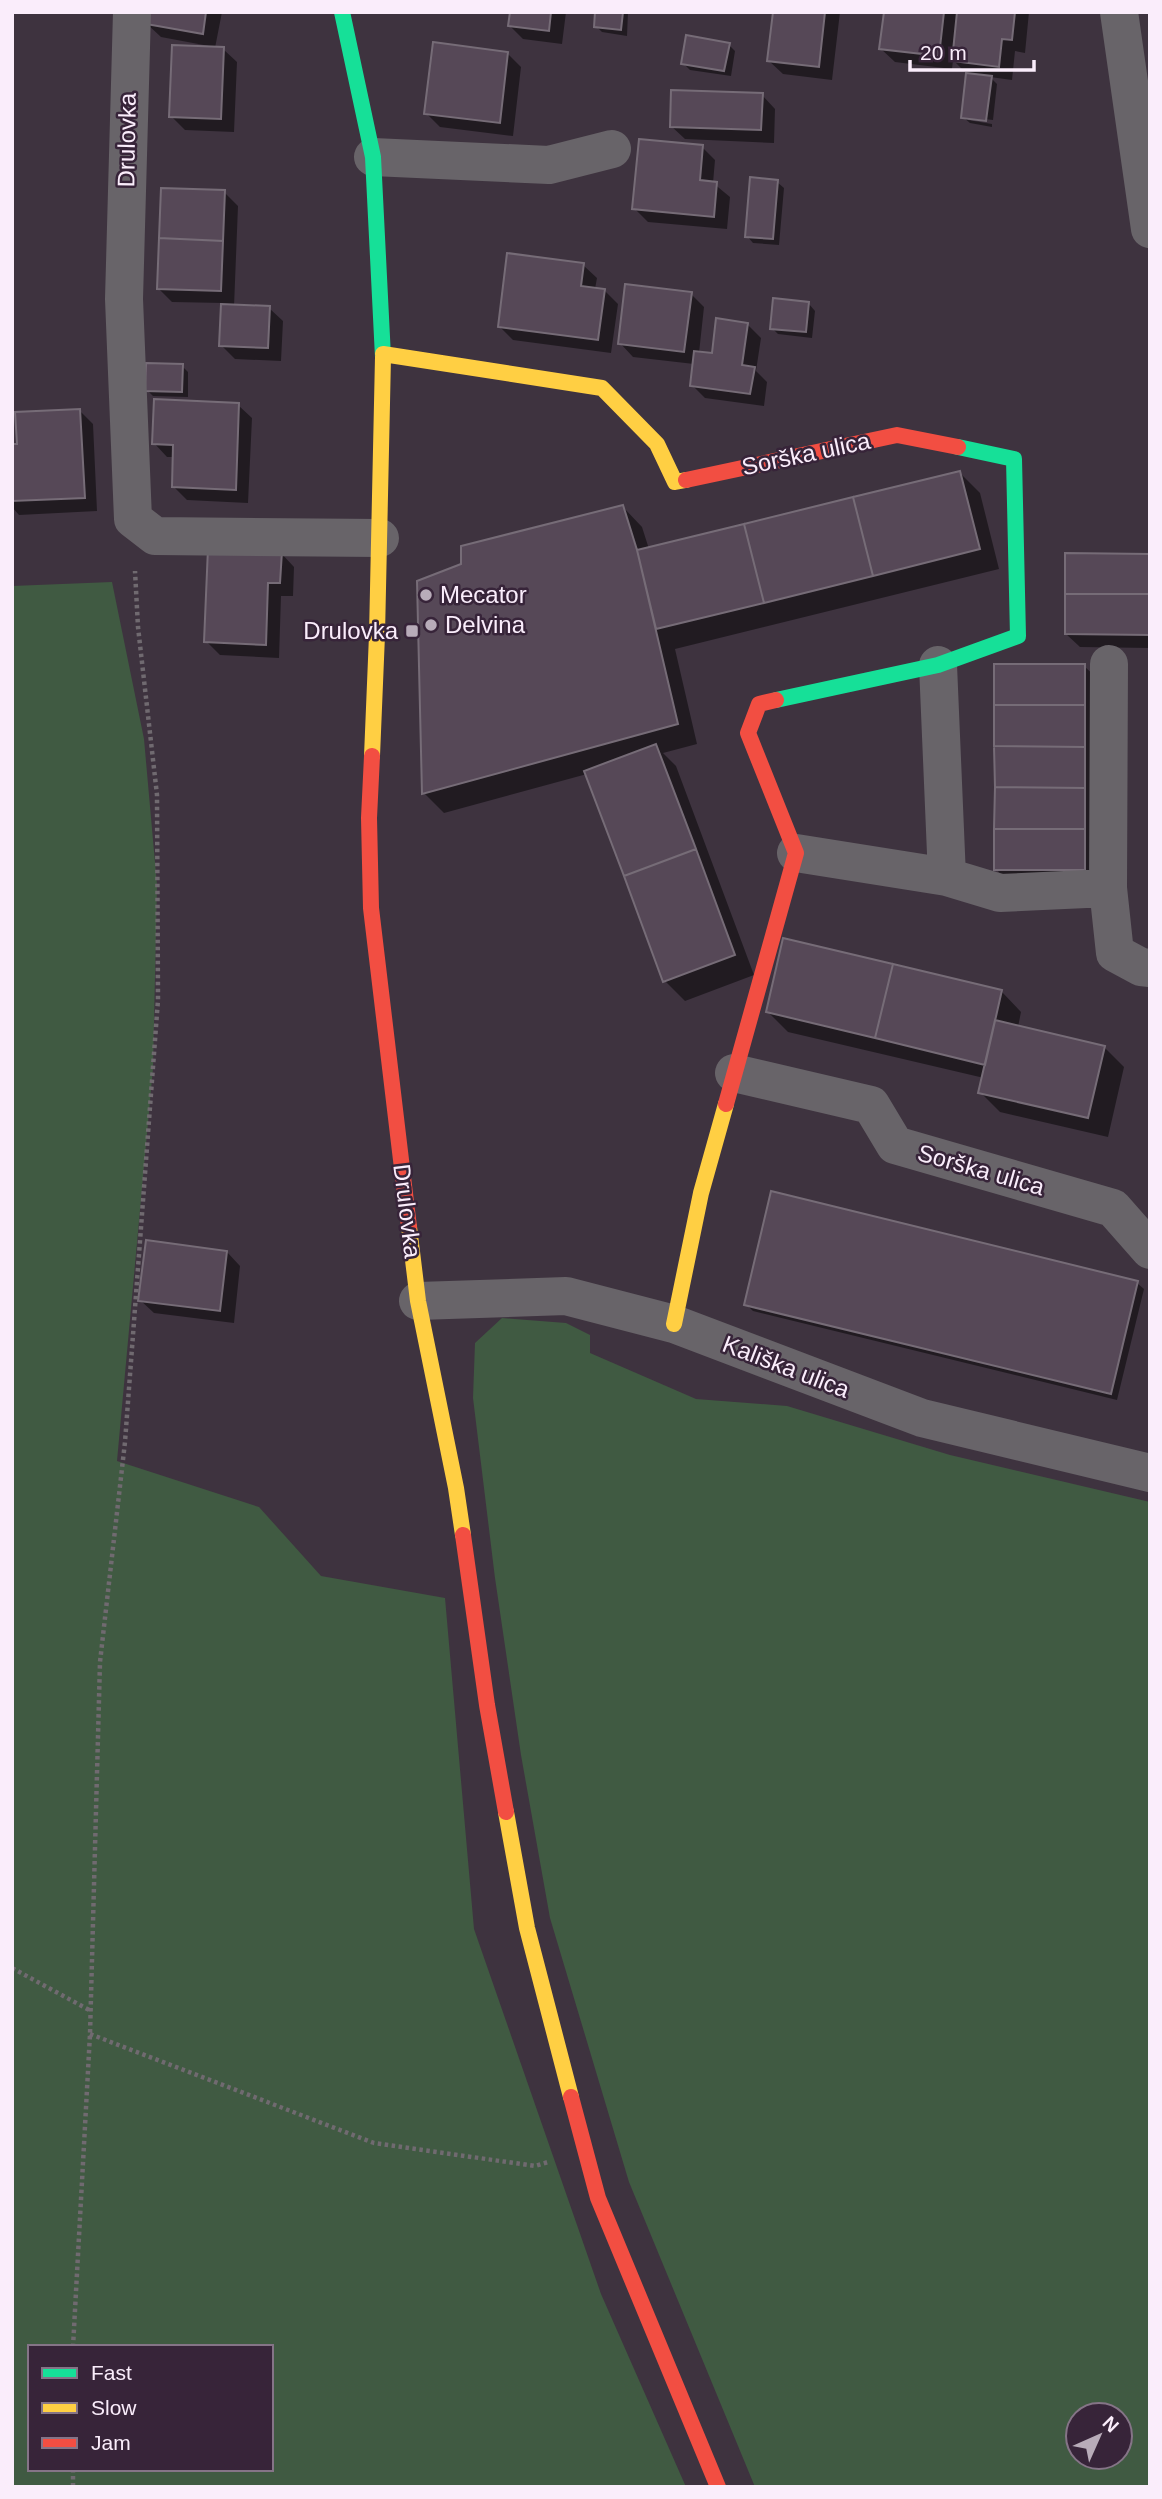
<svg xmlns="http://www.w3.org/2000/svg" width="1162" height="2499" viewBox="0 0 1162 2499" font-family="Arial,sans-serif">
<rect width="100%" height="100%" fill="#3e333f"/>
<path fill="#405a42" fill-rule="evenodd" d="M112 582 144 739 157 885 153 1068 117 1461 259 1507 321 1576 445 1598 474 1929 601 2294 686 2487H12V586ZM30 2347H271V2469H30Z
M502 1318 566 1323 590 1335V1353L696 1399 787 1406 950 1455 1150 1502V2487H755L629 2182 550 1918 521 1755 495 1578 473 1398 475 1343ZM1078 2415H1120V2457H1078Z"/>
<path fill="#0007" d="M149 12H222L215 48 223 49 237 62 234 132 185 130 171 116 209 46 161 37 147 24Z
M511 12H566L562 44 523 39 510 26Z
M597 12H628L627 36 602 32 596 26Z
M775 12H840L832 80 783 74 769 61Z
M886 12H1029L1025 53 1015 51 1012 80 990 77 997 84 993 120 968 117V120L992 124V127L970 123 963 117 968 75 953 60 952 69 895 62 881 49Z
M729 45 735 51 731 76 690 70 683 63Z
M507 53 521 67 513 136 440 127 426 113Z
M762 95 775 109 774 143 685 139 671 126Z
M702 147 715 160 713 183 730 197 727 229 648 222 634 208Z
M777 182 784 188 779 245 753 243 747 236Z
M224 192 238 206 234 307 269 308 283 321 281 361 235 359 221 345 223 303 172 302 158 288Z
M583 265 597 278 595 289 604 290 618 304 611 353 513 340 500 327Z
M691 294 704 307 699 353 713 355 747 324 761 338 756 371 767 382 764 406 705 398 692 385 694 364 633 357 620 343Z
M809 304 815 311 812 338 778 334 772 328Z
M182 366 188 372V397L153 396 147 390Z
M238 405 252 418 248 503 187 500 174 487 175 457H167L154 443Z
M79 410 93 424 97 511 19 515 12 507V445H18Z
M960 473 980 493 999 569 675 649 697 744 663 753 676 766 754 975 685 1001 665 981 587 774 444 813 424 793 623 507 642 527 649 549Z
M281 553 294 567 293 596H281L279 658 220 655 206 641Z
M1150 555V648L1080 647 1066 634Z
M1084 666 1098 679V883H1009L996 869Z
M1002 992 1021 1012 1018 1027 1104 1047 1124 1067 1108 1137 1000 1112 980 1092 984 1078 788 1032 768 1012Z
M227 1252 240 1266 234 1323 154 1313 140 1300Z
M1137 1283 1144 1289 1117 1400 753 1311 746 1304Z"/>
<path fill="#564857" stroke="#766c77" stroke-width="2" d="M148 12H206L203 34 146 24Z
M510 12H551L549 31 508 26Z
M595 12H623L621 30 594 27Z
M773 12H825L819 67 767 61Z
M884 12H944L939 56 879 49Z
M957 12H1015L1012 40 1002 39 999 67 952 61Z
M686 35 730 43 724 71 681 64Z
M433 42 508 52 500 123 424 114Z
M172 45 224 47 221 119 169 117Z
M966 73 992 76 986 121 961 118Z
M671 90 763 93 761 130 670 127Z
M639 139 703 145 700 180 717 182 714 217 632 209Z
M750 177 778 180 773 239 745 237Z
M161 188 225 190 223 241 159 238Z
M159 238 223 241 221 291 157 289Z
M507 253 584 263 581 286 605 289 598 340 498 327Z
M625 284 692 292 684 352 618 344Z
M773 298 809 302 806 332 770 329Z
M221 304 270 306 268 348 219 346Z
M716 318 748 323 742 365 755 367 750 394 690 386 694 351 712 353Z
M146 363 183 364 182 392 145 391Z
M154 399 239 403 236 490 172 487 173 445 152 444Z
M80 409 85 498 12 501V444H17L15 412Z
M960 471 980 549 873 576 853 497Z
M853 497 873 576 764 603 744 524Z
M623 505 637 550 678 724 422 794 417 581 461 564V546Z
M744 524 764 603 656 629 637 550Z
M208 548 282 551 280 583H268L266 645 204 642Z
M1065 553 1150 554V594H1065Z
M1065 594H1150V635L1065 634Z
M994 664H1085V705H994Z
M994 705H1085V747L994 746Z
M656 744 696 849 624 876 584 771Z
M994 746 1085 747V788L995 787Z
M995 787 1085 788V829H994Z
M994 829H1085V870H994Z
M696 849 735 955 663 982 624 876Z
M783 938 893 964 875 1038 766 1012Z
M893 964 1002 990 985 1065 875 1038Z
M995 1020 1105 1046 1088 1118 978 1093Z
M771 1191 1138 1281 1111 1394 744 1305Z
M146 1240 227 1251 220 1311 138 1301Z"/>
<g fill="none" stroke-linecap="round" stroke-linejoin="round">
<path stroke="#706a70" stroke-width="4.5" stroke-dasharray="3.5 3.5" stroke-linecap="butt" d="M12 1968 91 2011
M90 2034 374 2143 535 2166 548 2162
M73 2347 90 2034 100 1662 125 1442 158 1000 157 795 138 627 135 571
M73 2469V2487"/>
<path stroke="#686469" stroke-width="38" d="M132 12 124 299 133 519 155 536 380 538
M1119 12 1150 229
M373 157 549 165 612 149
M1109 664 1108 888 1115 953 1141 967 1150 968
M938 665 947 877
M796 853 947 877 1000 893 1108 888
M734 1073 871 1105 895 1145 1113 1208 1150 1250
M418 1301 566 1296 674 1324 922 1418 1150 1473"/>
<path stroke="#16e098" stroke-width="16" d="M342 12 373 157 383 357
M776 700 938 665 1018 636 1014 459 958 447"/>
<path stroke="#ffcf43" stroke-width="16" d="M383 354 602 388 657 444 675 482 686 480
M372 756 377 635 383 357
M409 1227 418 1301 456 1488 463 1535
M674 1324 701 1193 726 1104
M506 1812 527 1928 571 2097"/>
<path stroke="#f24e42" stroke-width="16" d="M686 480 897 435 958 447
M372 756 369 818 371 908 409 1227
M726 1104 796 853 748 733 759 704 776 700
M463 1535 487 1705 506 1812
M571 2097 598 2198 718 2487"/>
</g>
<g fill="#b8acb9" stroke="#372439" stroke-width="2.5">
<circle cx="426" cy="595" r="7"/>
<circle cx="431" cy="625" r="7"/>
<rect x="405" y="624" width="14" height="14" rx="3.5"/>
</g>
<g text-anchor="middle" stroke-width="5" stroke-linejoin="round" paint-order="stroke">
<g font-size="24" fill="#faedfb" stroke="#372439">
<text transform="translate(127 140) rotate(-89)" y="8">Drulovka</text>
<text transform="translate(806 454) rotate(-12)" y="8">Sorška ulica</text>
<text transform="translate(981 1170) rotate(16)" y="8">Sorška ulica</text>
<text transform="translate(407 1211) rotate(83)" y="8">Drulovka</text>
<text transform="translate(786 1367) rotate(21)" y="8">Kališka ulica</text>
</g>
<g font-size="24" fill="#faedfb" stroke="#372439" text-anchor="start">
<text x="440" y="603">Mecator</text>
<text x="445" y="633">Delvina</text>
<text x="398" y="639" text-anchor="end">Drulovka</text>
</g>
</g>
<rect width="1162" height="2499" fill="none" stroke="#faedfb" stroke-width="28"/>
<rect x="28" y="2345" width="245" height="126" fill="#372439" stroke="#857487" stroke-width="2"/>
<rect x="42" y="2368" width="35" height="10" fill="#16e098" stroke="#857487" stroke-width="2"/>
<text x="91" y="2380" font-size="21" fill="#faedfb">Fast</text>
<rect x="42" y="2403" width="35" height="10" fill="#ffcf43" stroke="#857487" stroke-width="2"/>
<text x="91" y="2415" font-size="21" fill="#faedfb">Slow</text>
<rect x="42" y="2438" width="35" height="10" fill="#f24e42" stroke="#857487" stroke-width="2"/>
<text x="91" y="2450" font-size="21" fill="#faedfb">Jam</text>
<g transform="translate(1099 2436) rotate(45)"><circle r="33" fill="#372439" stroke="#857487" stroke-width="2"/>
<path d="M0-5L12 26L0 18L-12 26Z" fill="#b8acb9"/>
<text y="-10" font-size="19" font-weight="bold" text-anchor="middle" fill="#faedfb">N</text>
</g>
<path d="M910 60v10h124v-10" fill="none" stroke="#faedfb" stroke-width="3.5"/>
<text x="920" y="60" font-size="21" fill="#faedfb" stroke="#372439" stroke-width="5" paint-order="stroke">20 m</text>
</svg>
